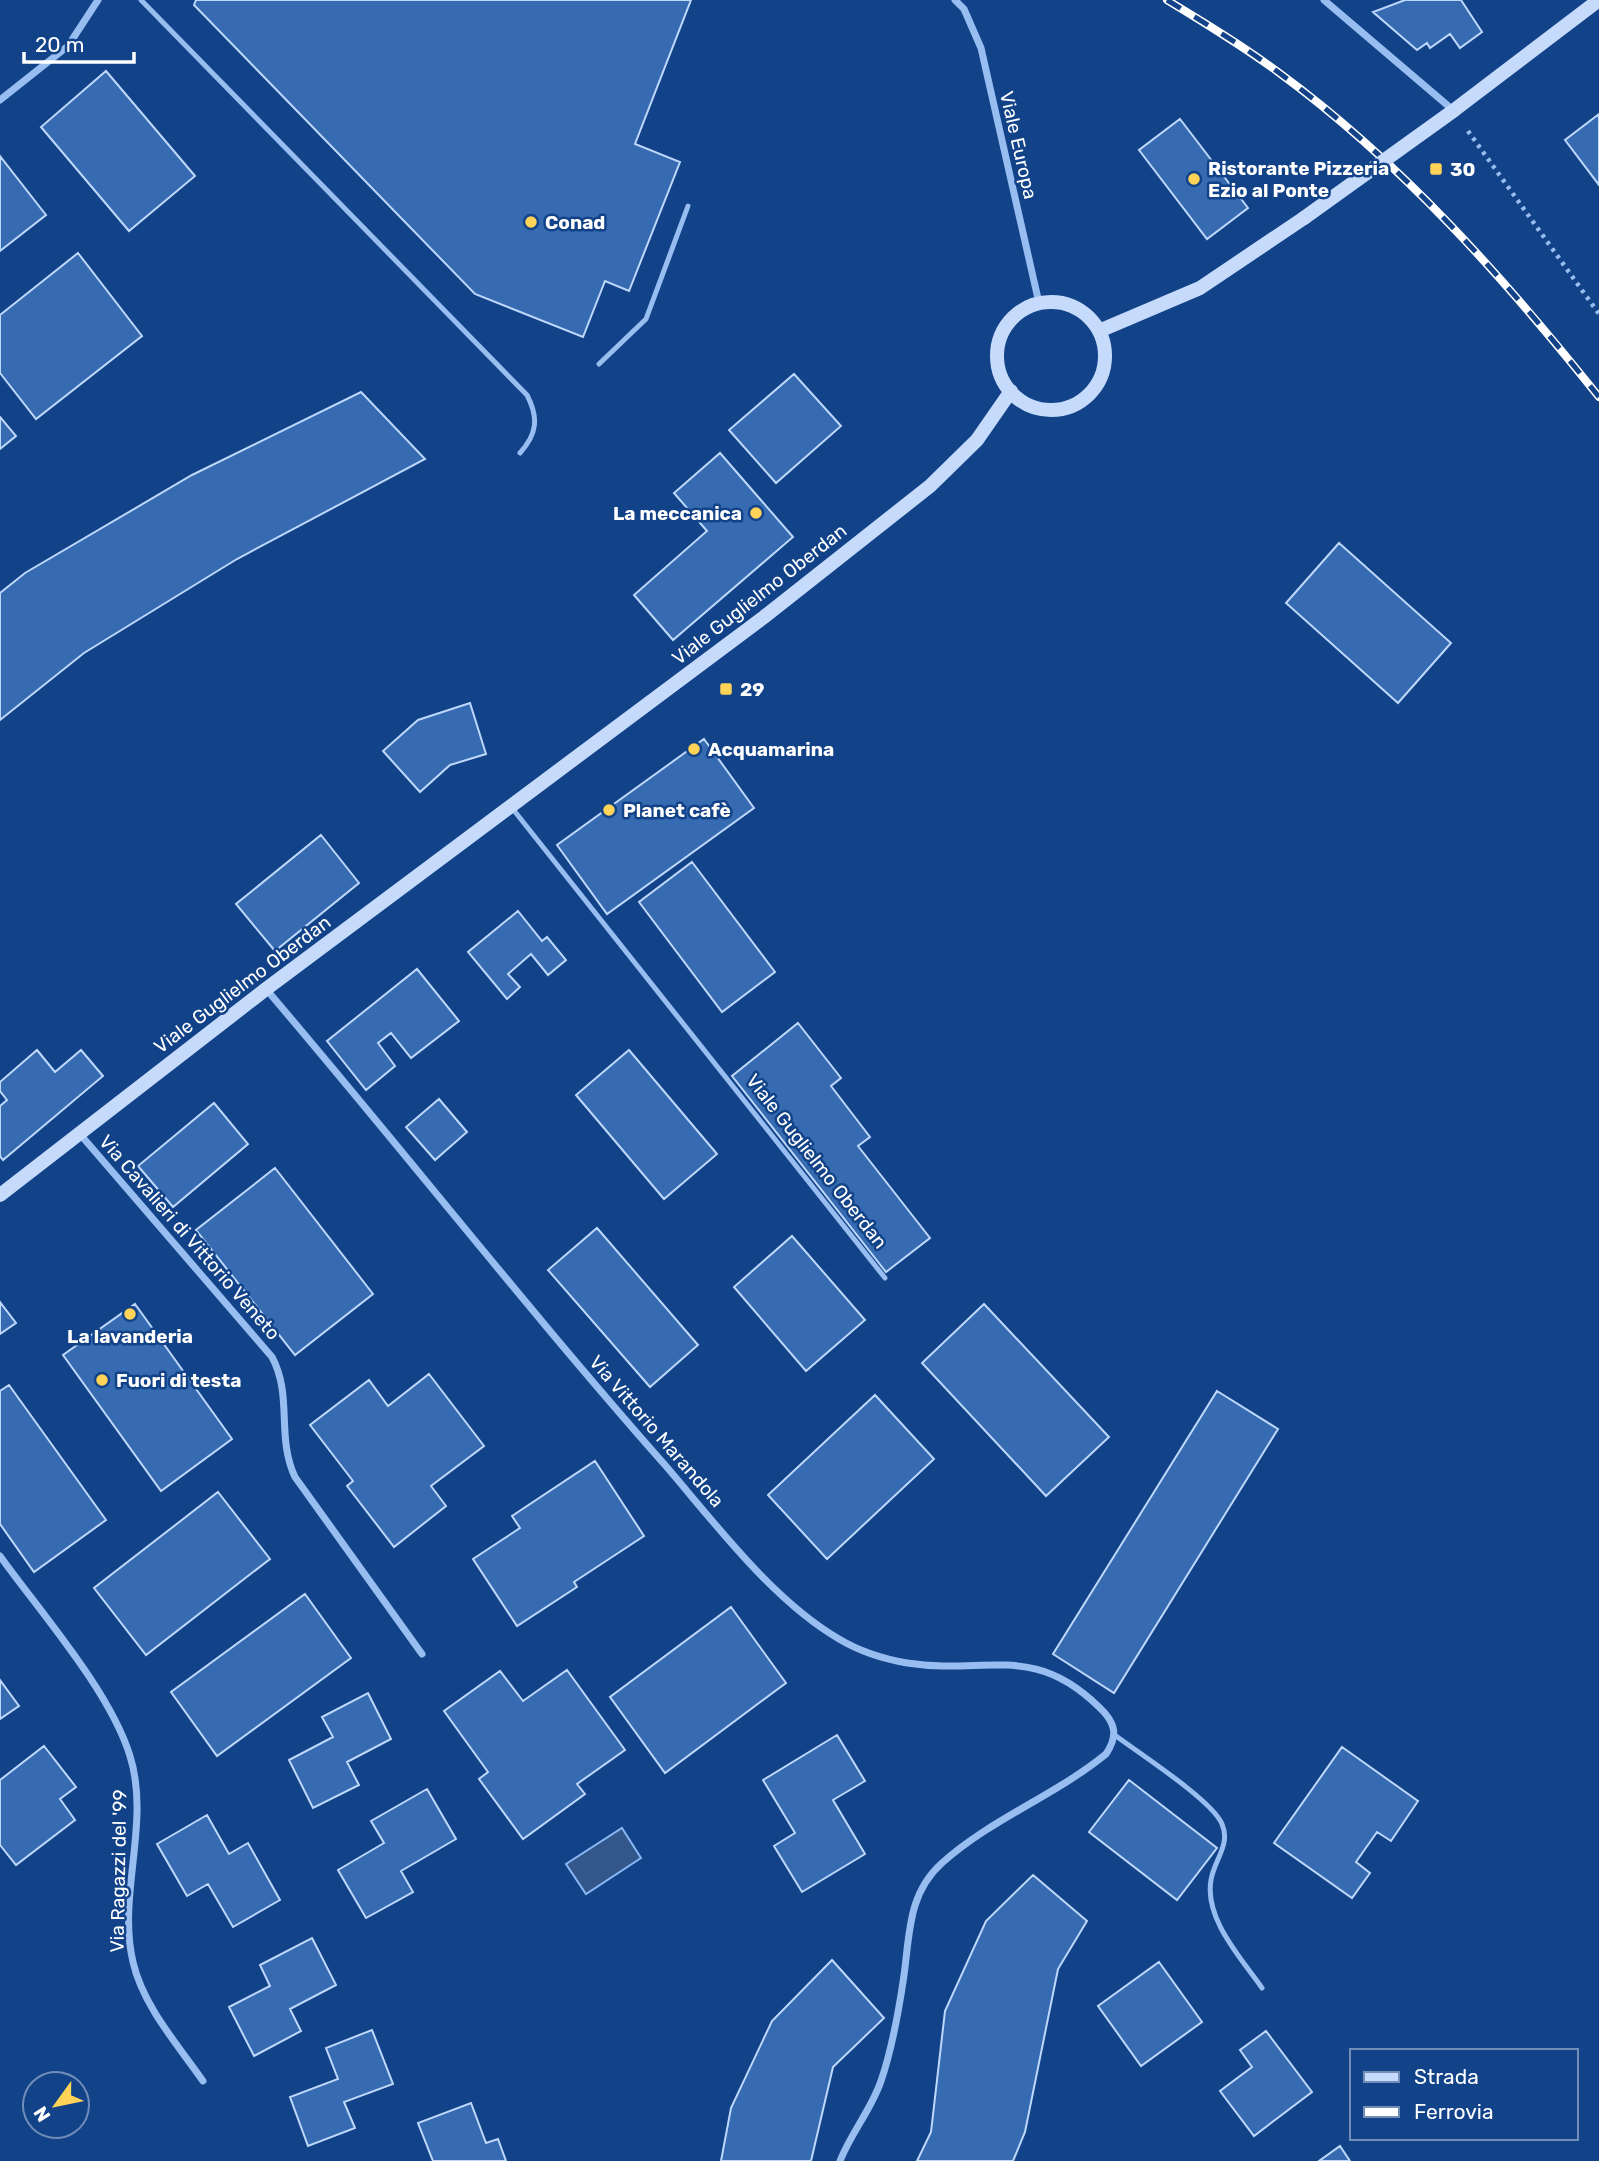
<svg xmlns="http://www.w3.org/2000/svg" width="1599" height="2161" viewBox="0 0 1599 2161" font-family="Rubik,sans-serif">
<rect width="100%" height="100%" fill="#124288"/>
<path fill="#33578b" stroke="#89b7f4" stroke-width="2" d="M622 1828 641 1858 586 1894 566 1864Z"/>
<path fill="#366ab1" stroke="#bed8fc" stroke-width="2" d="M196 0H691L635 144 680 162 629 291 605 281 583 337 475 294 194 5Z
M1405 0H1461L1482 32 1460 48 1450 34 1430 48 1427 43 1417 50 1373 12Z
M106 71 195 176 129 231 41 127Z
M1599 114V185L1565 140Z
M1180 119 1248 208 1207 239 1139 150Z
M0 156 46 215 0 251Z
M78 253 142 336 36 419 0 373V315Z
M794 374 841 426 776 483 729 430Z
M361 392 425 459 237 559 84 653 0 720V593L25 573 192 475Z
M0 417 16 436 0 449Z
M720 453 793 537 673 640 634 595 707 531 674 493Z
M1339 543 1451 643 1398 703 1286 603Z
M470 703 486 754 450 765 420 792 383 751 418 720Z
M704 739 754 808 607 914 557 845Z
M321 835 359 883 275 951 236 904Z
M692 862 775 972 722 1012 639 902Z
M518 911 542 941 547 937 566 960 548 975 531 954 508 974 520 987 507 999 468 952Z
M417 969 459 1021 411 1058 391 1033 378 1043 395 1066 366 1090 327 1041Z
M798 1023 841 1078 831 1086 870 1137 858 1146 930 1238 886 1272 732 1076Z
M37 1050 55 1072 81 1050 103 1076 3 1160 0 1156V1106L7 1100 0 1091V1082Z
M629 1050 717 1154 664 1199 576 1095Z
M439 1099 467 1132 435 1160 406 1127Z
M214 1103 248 1144 173 1207 138 1166Z
M275 1168 373 1294 295 1355 196 1230Z
M597 1228 698 1345 650 1387 548 1270Z
M792 1236 865 1320 806 1371 734 1287Z
M0 1302 16 1323 0 1334Z
M135 1304 232 1439 161 1491 63 1355Z
M984 1304 1109 1437 1046 1496 922 1363Z
M429 1374 484 1446 431 1486 446 1506 394 1547 347 1486 353 1481 310 1425 369 1380 388 1406Z
M9 1385 106 1520 34 1572 0 1524V1391Z
M1217 1391 1278 1429 1114 1693 1053 1654Z
M875 1395 934 1459 827 1559 768 1495Z
M595 1461 644 1536 574 1582 577 1587 517 1626 473 1559 520 1528 512 1516Z
M218 1492 270 1559 146 1655 94 1588Z
M305 1594 351 1658 217 1756 171 1692Z
M731 1607 786 1683 665 1773 610 1697Z
M567 1670 625 1750 577 1784 585 1794 523 1839 479 1779 488 1772 444 1711 500 1671 523 1701Z
M0 1680 19 1706 0 1719Z
M368 1693 391 1739 347 1762 359 1785 313 1808 289 1760 333 1737 322 1717Z
M837 1735 865 1781 833 1800 865 1854 802 1892 774 1846 795 1833 763 1780Z
M44 1746 76 1787 60 1799 75 1820 16 1865 0 1845V1780Z
M1342 1747 1418 1801 1391 1841 1377 1832 1356 1862 1370 1873 1352 1898 1274 1843Z
M1129 1780 1217 1848 1177 1900 1089 1832Z
M427 1789 456 1839 401 1871 413 1892 366 1918 338 1870 384 1843 371 1821Z
M207 1815 229 1854 248 1843 280 1900 233 1927 208 1884 187 1896 157 1844Z
M1033 1875 1087 1921 1058 1969 1025 2132 1013 2161H917L931 2132 945 2011 986 1921Z
M312 1938 336 1985 290 2009 301 2031 254 2056 229 2007 270 1986 260 1965Z
M832 1960 884 2018 833 2067 811 2161H721L731 2108 772 2021Z
M1159 1962 1202 2022 1141 2066 1098 2006Z
M372 2030 393 2084 344 2102 355 2128 308 2146 290 2097 338 2079 326 2048Z
M1266 2031 1312 2092 1254 2136 1220 2091 1252 2067 1240 2050Z
M471 2103 486 2143 498 2139 506 2161H433L418 2123Z
M1340 2146 1350 2161H1319Z"/>
<g fill="none" stroke-linecap="round" stroke-linejoin="round">
<path stroke="#98bdf0" stroke-width="4.5" stroke-dasharray="3.5 5" stroke-linecap="butt" d="M1468 131 1599 314"/>
<path stroke="#98bdf0" stroke-width="5" d="M141 0 527 395C539 418 537 434 520 453
M599 364 646 319 688 206
M512 808 885 1278
M1116 1736C1139 1753 1213 1801 1222 1824 1231 1845 1214 1860 1211 1880 1204 1919 1242 1959 1262 1988"/>
<path stroke="#98bdf0" stroke-width="7" d="M955 0 964 9 981 48 1039 303
M1324 0 1453 110
M0 100 68 46 98 0
M266 989C400 1146 528 1310 665 1465 715 1523 772 1600 839 1639 859 1651 884 1659 907 1663 986 1675 1033 1642 1099 1707 1115 1722 1119 1735 1106 1754 1056 1795 991 1819 942 1863 906 1895 910 1939 903 1982 898 2015 892 2049 881 2081 871 2110 851 2133 840 2161
M79 1133 272 1357C293 1396 276 1437 295 1477L422 1654
M0 1556C41 1613 110 1691 130 1756 151 1823 117 1895 133 1962 143 2006 178 2045 203 2081"/>
<path stroke="#c6dbfb" stroke-width="14" d="M1453 111 1599 0
M997 356a54 54 0 1 1 108 0a54 54 0 1 1-108 0Z
M1099 331 1200 288 1304 218
M0 1195 266 989 764 617 930 486 977 440 1011 391"/>
<defs>
<path id="rail" d="M1167 0C1205 23 1243 46 1278 72 1401 162 1505 279 1599 397"/>
</defs>
<use href="#rail" stroke="#fff" stroke-width="8"/>
<use href="#rail" stroke="#124288" stroke-width="5" stroke-dasharray="16" stroke-linecap="butt"/>
<path stroke="#c6dbfb" stroke-width="14" d="M1304 218 1453 111"/>
</g>
<g fill="#ffd357" stroke="#124288" stroke-width="2.5">
<rect x="1429" y="162" width="14" height="14" rx="3.5"/>
<circle cx="1194" cy="179" r="7"/>
<circle cx="531" cy="222" r="7"/>
<circle cx="756" cy="513" r="7"/>
<rect x="719" y="682" width="14" height="14" rx="3.5"/>
<circle cx="694" cy="749" r="7"/>
<circle cx="609" cy="810" r="7"/>
<circle cx="130" cy="1314" r="7"/>
<circle cx="102" cy="1380" r="7"/>
</g>
<g text-anchor="middle" stroke-width="5" stroke-linejoin="round" paint-order="stroke">
<g font-size="19" fill="#fff" stroke="#124288">
<text transform="translate(1019 145) rotate(77)" y="7">Viale Europa</text>
<text transform="translate(759 594) rotate(-38)" y="7">Viale Guglielmo Oberdan</text>
<text transform="translate(242 984) rotate(-37)" y="7">Viale Guglielmo Oberdan</text>
<text transform="translate(817 1161) rotate(52)" y="7">Viale Guglielmo Oberdan</text>
<text transform="translate(190 1237) rotate(49)" y="7">Via Cavalieri di Vittorio Veneto</text>
<text transform="translate(657 1431) rotate(49)" y="7">Via Vittorio Marandola</text>
<text transform="translate(118 1871) rotate(-89)" y="7">Via Ragazzi del '99</text>
</g>
<g font-size="19" font-weight="bold" fill="#fff" stroke="#124288" text-anchor="start">
<text x="1208" y="175">Ristorante Pizzeria<tspan x="1208" dy="22">Ezio al Ponte</tspan></text>
<text x="1450" y="176">30</text>
<text x="545" y="229">Conad</text>
<text x="742" y="520" text-anchor="end">La meccanica</text>
<text x="740" y="696">29</text>
<text x="708" y="756">Acquamarina</text>
<text x="623" y="817">Planet cafè</text>
<text x="130" y="1343" text-anchor="middle">La lavanderia</text>
<text x="116" y="1387">Fuori di testa</text>
</g>
</g>
<rect x="1350" y="2049" width="228" height="91" fill="#124288" stroke="#718eb8" stroke-width="2"/>
<rect x="1364" y="2072" width="35" height="10" fill="#c6dbfb" stroke="#718eb8" stroke-width="2"/>
<text x="1414" y="2084" font-size="21" fill="#ffffff">Strada</text>
<rect x="1364" y="2107" width="35" height="10" fill="#ffffff" stroke="#718eb8" stroke-width="2"/>
<text x="1414" y="2119" font-size="21" fill="#ffffff">Ferrovia</text>
<g transform="translate(56 2105) rotate(237)"><circle r="33" fill="#124288" stroke="#718eb8" stroke-width="2"/>
<path d="M0-5L12 26L0 18L-12 26Z" fill="#ffd357"/>
<text y="-10" font-size="19" font-weight="bold" text-anchor="middle" fill="#ffffff">N</text>
</g>
<path d="M24 52v10h110v-10" fill="none" stroke="#ffffff" stroke-width="3.5"/>
<text x="35" y="52" font-size="21" fill="#ffffff" stroke="#124288" stroke-width="5" paint-order="stroke">20 m</text>
</svg>
